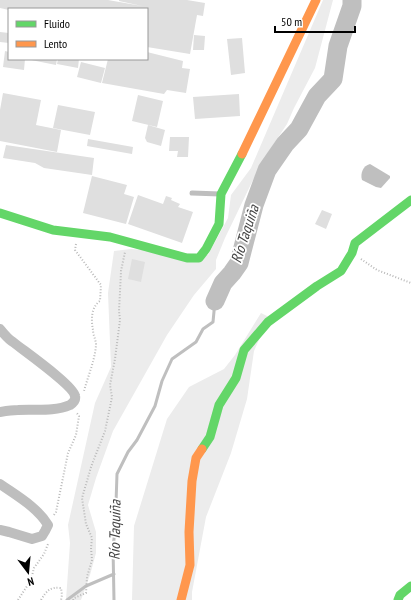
<svg xmlns="http://www.w3.org/2000/svg" width="411" height="600" viewBox="0 0 411 600" font-family="'PT Sans Narrow',sans-serif">
<rect width="100%" height="100%" fill="#fff"/>
<path fill="#ececec" d="M323 0H333L315 68 294 108 287 124 265 157 251 184 225 238 216 260V269L194 295 167 335 113 431 96 478 88 505 96 532V553L90 575 81 600H66L70 543 68 525 95 403 111 367 108 293 114 251 131 249 208 255 228 218 231 195 251 168Z
M261 313 269 317 254 351 247 399 231 453 206 517 192 592V600H132L134 526 167 419 189 387 224 369 235 355Z"/>
<path fill="#bfbfbf" d="M370 164 390 176V178L381 188 376 187 362 180C360 173 363 166 370 164Z"/>
<g fill="none" stroke-linecap="round" stroke-linejoin="round">
<path stroke="#bfbfbf" stroke-width="3" d="M67 600 86 586 114 574
M114 600 113 547 115 531 113 513 116 503 117 474 128 452 137 440 155 406 162 381 172 359 196 342 203 329 213 322 215 301"/>
<path stroke="#bfbfbf" stroke-width="19" d="M215 301 223 283 232 273 239 263 254 205 267 170 285 144 299 129 317 96 333 79 338 46 352 6V0"/>
</g>
<path fill="#dfdfdf" d="M0 0H108L142 6 119 1V0H187L205 3 203 16 197 15 190 54 147 47V9L9 10 0 8Z
M0 32 9 33V43L0 42Z
M194 35 205 36 204 50H193Z
M242 38 245 73 231 75 227 39Z
M5 51 9 52V59H25L24 70 3 67Z
M147 52 183 61 182 68 190 69 186 93 167 90 164 94 102 83 108 59H147Z
M31 59H57L56 65 31 60Z
M58 59H79L78 68 57 64Z
M81 62 105 68 101 83 77 77Z
M3 93 41 100 36 125 61 130 57 152 0 141V110Z
M239 94 240 116 195 119 193 97Z
M138 95 163 101 157 127 132 121Z
M58 105 95 112 90 135 53 128Z
M148 125 165 130 161 146 147 142 145 138Z
M170 137H189L188 157H177L178 151H169Z
M88 139 133 147 132 154 87 146Z
M6 145 94 158 92 175 44 168 35 163 3 158Z
M92 176 127 185 124 194 134 197 126 224 83 213Z
M138 195 163 204 166 196 172 198 171 200 180 204 178 207 193 212 182 243 128 224Z
M322 210 332 214 326 229 315 224Z
M132 259 145 262 141 282 128 279Z"/>
<g fill="none" stroke-linecap="round" stroke-linejoin="round">
<path stroke="#b9b9b9" stroke-width="2" stroke-dasharray="1 2" stroke-linecap="butt" d="M76 244 75 250 101 285 100 301C91 307 91 320 93 330 93 335 96 340 96 345 95 360 88 376 84 391
M361 259 377 270 411 283
M54 515 56 512 68 453 76 435 79 416 76 412
M18 600 31 580 34 568 44 554 48 544
M41 600C47 590 50 587 61 588L62 595 61 600
M73 600 74 598 86 593 87 577 92 560 91 548 92 538 86 524 82 498 91 467 105 431 112 397 110 385 115 359 120 320 119 311 120 292 121 271 125 252"/>
<path stroke="#bebebe" stroke-width="5" d="M192 193 220 194"/>
<path stroke="#bebebe" stroke-width="10" d="M0 329C4 334 8 339 13 342 24 351 73 385 75 396 76 400 73 403 70 405 54 412 35 409 18 410 12 410 6 411 0 412
M0 484C17 496 37 507 48 525L45 531 42 536 32 539 9 532 0 530"/>
<path stroke="#63d668" stroke-width="9" d="M0 213 53 230 110 237 187 258H199L206 249 219 224 221 194 242 154
M202 449 210 437 219 405 236 378 244 350 268 322 317 286 341 271 352 253 355 243 411 200
M398 600 400 595 411 586"/>
<path stroke="#ff974d" stroke-width="9" d="M242 154 316 0
M181 600 190 565 189 532 192 481 196 458 202 449"/>
</g>
<g text-anchor="middle" stroke-width="3.5" stroke-linejoin="round" paint-order="stroke">
<g font-size="15" font-style="italic" fill="#444" stroke="#fff">
<text transform="translate(245 234) rotate(-72)" y="5">Río Taquiña</text>
<text transform="translate(115 530) rotate(-89)" y="5">Río Taquiña</text>
</g>
</g>
<rect x="8" y="8" width="140" height="52" fill="#ffffff" stroke="#999999"/>
<rect x="16" y="21" width="20" height="6" fill="#63d668" stroke="#999999"/>
<text x="44" y="28" font-size="12" fill="#000000">Fluido</text>
<rect x="16" y="41" width="20" height="6" fill="#ff974d" stroke="#999999"/>
<text x="44" y="48" font-size="12" fill="#000000">Lento</text>
<g transform="translate(28 572) rotate(164)" stroke="#ffffff" stroke-width="3" paint-order="stroke">
<path d="M0-3L7 15L0 10L-7 15Z" fill="#000000"/>
<text y="-6" font-size="11" font-weight="bold" text-anchor="middle" fill="#000000">N</text>
</g>
<path d="M275 26v6h80v-6" fill="none" stroke="#000000" stroke-width="2"/>
<text x="281" y="26" font-size="12" fill="#000000" stroke="#ffffff" stroke-width="3" paint-order="stroke">50 m</text>
</svg>
